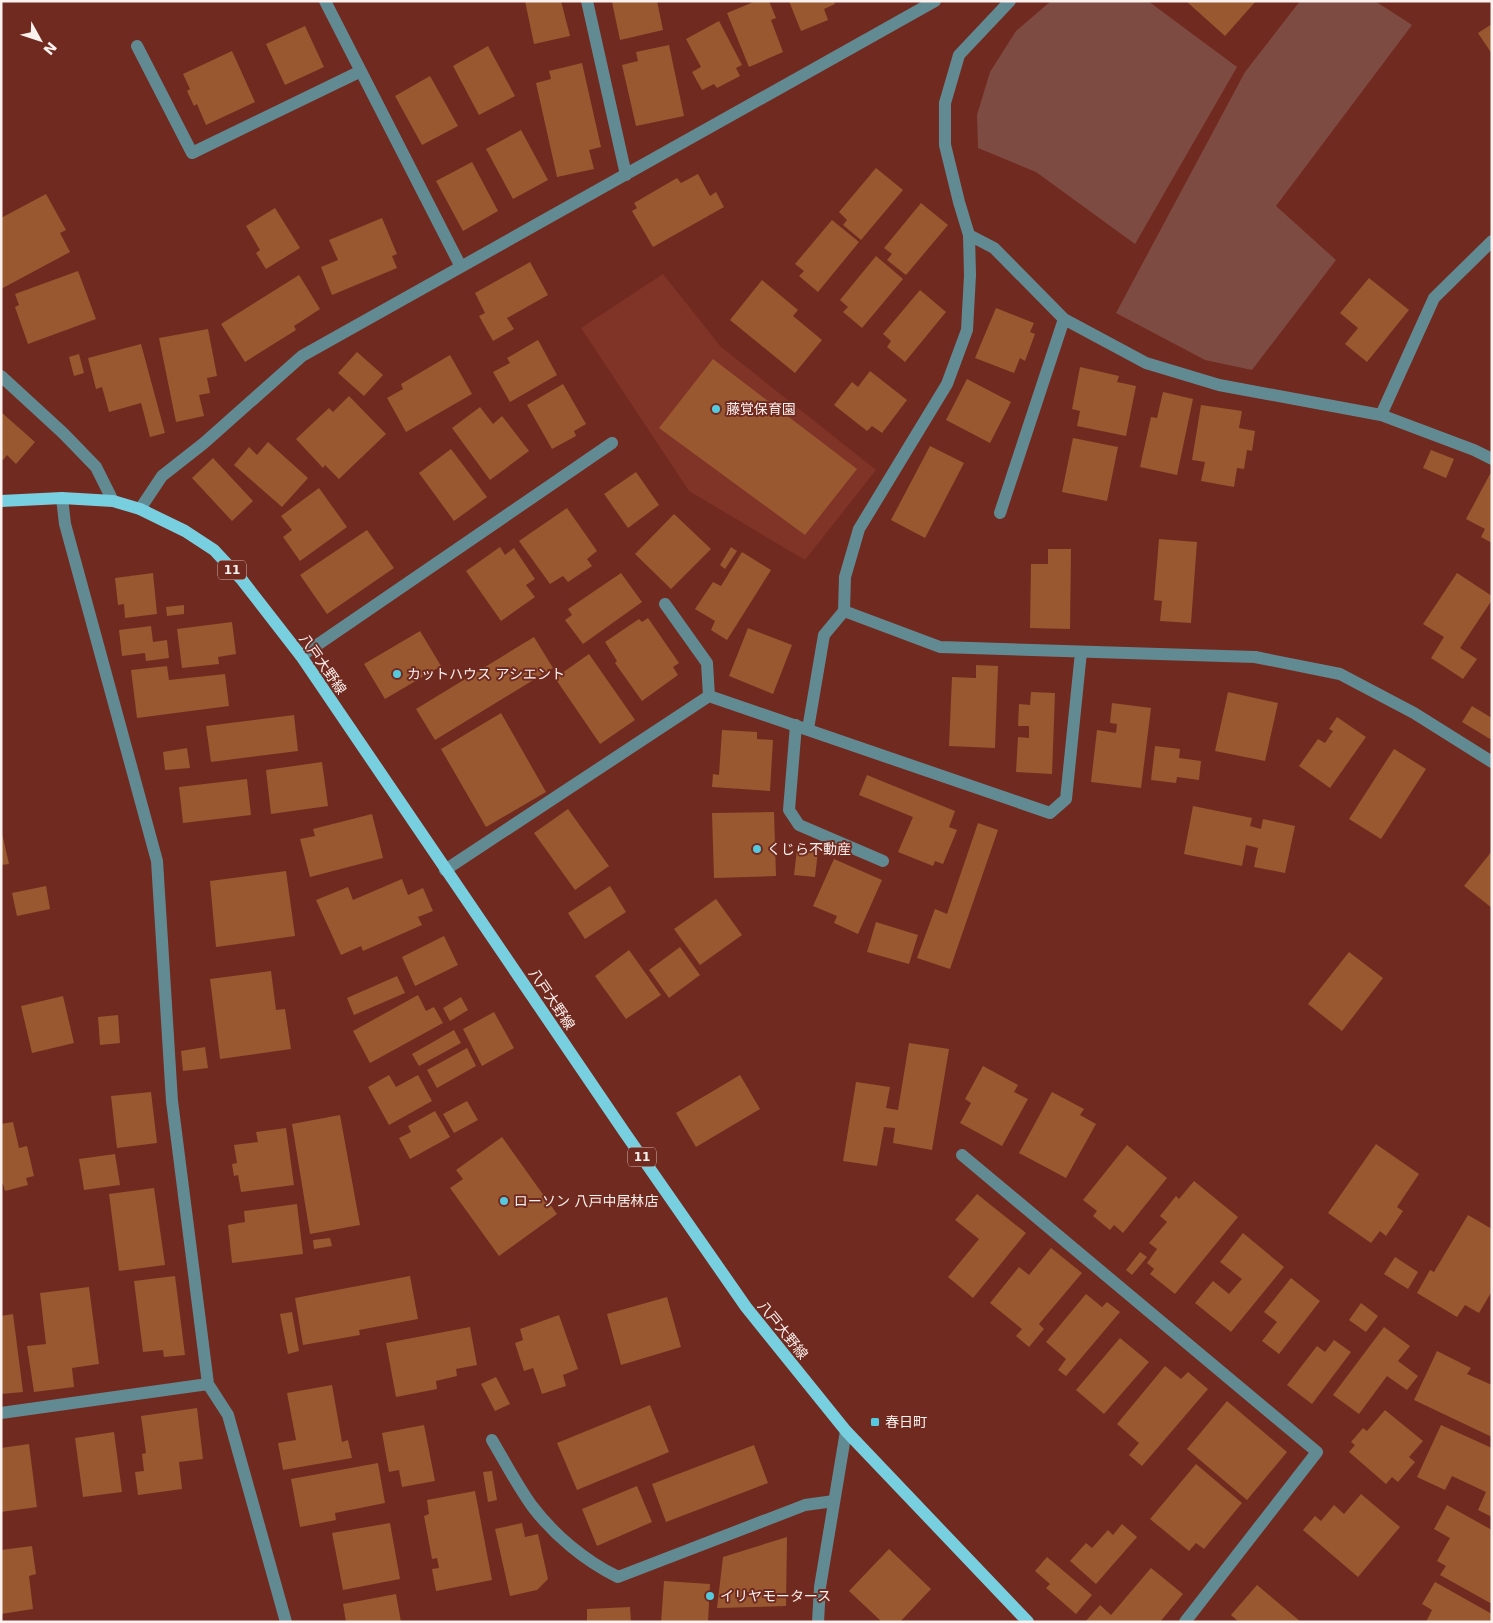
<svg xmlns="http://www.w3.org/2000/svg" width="1493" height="1623" viewBox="0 0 1493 1623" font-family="'DejaVu Sans','Noto Sans JP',sans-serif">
<rect width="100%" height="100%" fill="#712a1f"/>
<path fill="#803427" d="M663 274 721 347 876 470 805 560 689 491 581 328Z"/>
<path fill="#7e4b42" d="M1051 1H1148L1237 67 1135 244 1036 172 978 148 977 115 990 72 1016 31Z
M1300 1H1375L1412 25 1276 206 1336 260 1252 370 1205 360 1116 313 1245 72Z"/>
<path fill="#99582f" d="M525 1H561L570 36 534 44Z
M657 1 663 30 620 40 612 2Z
M756 1H769L776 18 771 20 783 52 749 67 727 13Z
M789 1H834L835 4 824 9 828 20 801 31Z
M1186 1H1256L1225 36Z
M719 21 742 65 736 68 740 76 717 88 714 84 702 90 692 72 701 67 686 39Z
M1492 24V54L1478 33Z
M305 26 324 67 285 85 266 44Z
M669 45 684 116 636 126 622 65 638 61 636 52Z
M488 46 515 96 479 115 453 66Z
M232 51 255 102 206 125 197 104 194 106 187 91 190 89 183 74Z
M582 63 601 147 589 150 594 169 557 177 536 83 551 79 549 71Z
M430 76 458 126 422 145 395 96Z
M521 130 548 180 513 199 486 149Z
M472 162 498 211 463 231 436 181Z
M876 168 903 190 861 240 843 225 847 220 839 212Z
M698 174 710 196 716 192 724 207 653 247 632 211 637 208 634 203 677 178 681 183Z
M46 194 66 230 60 233 70 252 1 289V218Z
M921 203 948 225 906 275 887 260 892 254 884 248Z
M275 208 300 248 266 269 256 253 260 250 246 226Z
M382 218 397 254 392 256 397 268 332 295 321 267 338 260 329 240Z
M832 220 859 242 818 292 799 276 804 271 795 264Z
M876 256 903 279 862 328 843 312 848 307 840 300Z
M530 262 548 295 507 318 514 329 493 341 479 316 485 313 475 293Z
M78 271 96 319 28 344 15 307 19 305 15 294Z
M299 275 320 309 294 326 296 330 245 362 221 324Z
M1369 278 1409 310 1367 362 1345 344 1358 328 1340 313Z
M762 280 798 310 793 316 822 340 795 373 730 320Z
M920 290 946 312 905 362 887 347 891 341 883 334Z
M996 308 1034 323 1030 332 1035 334 1025 361 1020 358 1014 373 975 358Z
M208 329 217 376 207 378 210 393 199 395 204 416 176 422 159 338Z
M538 340 557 375 510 402 493 372 510 363 507 358Z
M141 344 165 433 150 437 141 403 109 412 102 387 96 389 88 358Z
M357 352 383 375 364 396 338 373Z
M79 354 84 373 74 376 69 357Z
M450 355 472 394 406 432 387 398 403 389 401 384Z
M713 359 857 469 805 535 659 428Z
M1080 367 1119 376 1117 382 1136 386 1126 436 1077 426 1080 411 1072 409Z
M870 371 907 400 882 433 872 426 867 431 834 405 852 382 858 387Z
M967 379 1011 402 990 443 946 420Z
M563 384 586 424 574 431 576 436 552 449 527 405Z
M1163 392 1193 399 1177 475 1140 467 1151 417 1157 418Z
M349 396 386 434 339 479 325 465 323 468 296 439 329 408 333 412Z
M1201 405 1242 411 1239 428 1255 431 1252 451 1247 450 1244 469 1237 468 1234 487 1201 481 1205 462 1192 460Z
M480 407 493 424 502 416 529 451 490 480 452 428Z
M1 412 35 442 16 464 7 455 3 460 1 459Z
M1073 438 1118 447 1107 501 1062 492Z
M268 442 308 478 282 507 234 465 249 447 257 455Z
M930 446 964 463 925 538 891 520Z
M451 449 487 497 454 521 419 473Z
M1431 450 1454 459 1446 478 1423 468Z
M213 458 253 501 232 521 192 478Z
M636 472 659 505 628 528 604 494Z
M1490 474 1492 475V543L1481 537 1485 529 1466 519Z
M319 488 347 527 300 561 283 537 292 530 281 516Z
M567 508 597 551 587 559 592 566 568 582 563 576 550 584 519 541Z
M674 514 711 549 671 589 635 554Z
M367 530 394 568 327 614 300 575Z
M1159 539 1197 542 1191 623 1160 621 1162 601 1154 600Z
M500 547 505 555 514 548 535 579 526 585 535 597 501 621 466 571Z
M731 547 737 551 725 569 720 565Z
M1048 549H1071L1070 629 1030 628 1031 564H1048Z
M742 552 771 570 727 640 711 630 715 621 695 609 713 582 721 586Z
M153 573 157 614 125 618 124 604 118 605 115 578Z
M621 573 642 602 583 644 565 620 572 615 568 609Z
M1457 573 1492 596V600L1460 648 1477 659 1463 679 1431 658 1444 637 1423 624Z
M184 605V614L167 616 166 607Z
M648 618 679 663 673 667 678 675 642 701 615 663 617 661 605 642 639 619 642 622Z
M232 622 236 654 218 657 219 664 182 668 177 629Z
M151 626 153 642 167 640 169 658 146 661 145 653 122 656 119 630Z
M748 628 792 645 773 694 729 676Z
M420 631 441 666 385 699 364 664Z
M534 637 553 668 435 740 416 709Z
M589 654 635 720 600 744 555 678Z
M976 665 998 666 995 748 949 746 952 677 976 678Z
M167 666 169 680 225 674 229 706 137 718 131 670Z
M1031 692 1055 693 1052 774 1016 772 1018 737 1029 738V726H1018L1019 704 1030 705Z
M1228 692 1278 703 1265 761 1215 751Z
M1112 703 1151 708 1141 788 1091 782 1097 730 1116 733 1117 724 1110 723Z
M1472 706 1492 718V736L1490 739 1462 722Z
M501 713 546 792 486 827 441 749Z
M294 715 298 751 211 762 206 726Z
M1337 717 1366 737 1330 788 1299 766 1318 739 1325 743 1333 731 1329 729Z
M722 730 757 732V739L773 740 770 791 712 787 713 774 719 775Z
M1155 746 1180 749 1179 758 1201 761 1199 780 1177 777 1176 783 1151 780Z
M187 748 190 768 165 770 163 752Z
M1394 749 1426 769 1381 839 1349 819Z
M322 762 328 806 271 814 266 770Z
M867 775 955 811 949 827 957 830 943 864 935 861 933 866 898 852 913 817 859 795Z
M247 779 251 815 183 823 179 787Z
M1193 806 1252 818 1250 826 1261 829 1263 819 1295 826 1285 873 1254 867 1258 848 1246 845 1242 866 1184 854Z
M568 809 609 866 575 890 534 833Z
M774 812 776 876 714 878 712 813Z
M372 814 383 858 310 877 300 839 315 836 313 829Z
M978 823 998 830 950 969 917 958 935 909 947 914Z
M1 829 9 864 1 865Z
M797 849 818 851 815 877 794 875Z
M1492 851V908L1464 886Z
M834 859 882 880 858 934 834 923 837 916 813 906Z
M286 871 295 936 216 947 210 881Z
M402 879 408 895 423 888 433 911 418 917 422 925 363 951 361 946 341 955 316 900 348 887 353 900Z
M46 886 50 909 17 916 12 893Z
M610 886 626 912 585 939 568 913Z
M716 899 742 935 700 965 674 929Z
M876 922 918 935 909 964 867 952Z
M444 936 458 965 415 986 402 957Z
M680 947 700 975 669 998 649 970Z
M629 950 661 995 626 1019 595 976Z
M1349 952 1383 978 1342 1031 1308 1004Z
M271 971 276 1010 285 1009 291 1049 220 1059 210 979Z
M397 976 405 993 354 1015 347 998Z
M418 995 426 1011 434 1007 443 1023 370 1063 353 1031Z
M63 996 74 1043 32 1053 21 1006Z
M461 997 468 1010 450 1021 443 1008Z
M494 1012 514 1048 482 1066 463 1029Z
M118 1015 120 1043 100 1045 98 1017Z
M454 1030 461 1043 419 1066 412 1054Z
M909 1043 949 1049 932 1150 893 1143 895 1128 884 1127 877 1166 843 1161 856 1082 890 1087 886 1108 898 1110Z
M205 1047 208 1068 183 1071 181 1051Z
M467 1048 476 1066 437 1088 427 1070Z
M983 1066 1018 1085 1014 1092 1028 1099 1002 1146 960 1123 971 1103 965 1099Z
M389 1075 396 1087 418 1075 432 1101 389 1125 368 1087Z
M740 1075 760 1109 696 1147 676 1113Z
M151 1092 157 1143 117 1148 111 1096Z
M1052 1092 1084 1109 1080 1115 1096 1124 1066 1178 1019 1153Z
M467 1101 478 1120 454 1133 443 1114Z
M435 1111 450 1137 410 1159 399 1138 411 1132 408 1126Z
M340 1115 360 1225 310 1234 292 1124Z
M13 1122 19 1148 27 1146 34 1176 26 1178 28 1185 5 1191 3 1184H1V1124Z
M286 1128 294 1185 241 1192 238 1175 234 1176 232 1164 237 1163 234 1145 258 1142 256 1132Z
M502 1137 557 1214 499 1256 450 1188 463 1179 456 1170Z
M1376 1144 1419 1174 1397 1207 1403 1211 1386 1236 1380 1231 1371 1243 1328 1213Z
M1127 1145 1167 1178 1123 1233 1114 1225 1110 1230 1093 1216 1097 1211 1083 1200Z
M115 1154 120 1185 84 1190 79 1159Z
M1194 1181 1238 1217 1175 1294 1150 1274 1154 1269 1147 1263 1157 1249 1149 1243 1167 1222 1160 1216 1176 1196 1179 1199Z
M154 1188 165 1265 119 1271 109 1194Z
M977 1194 1026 1233 973 1298 948 1277 979 1239 955 1220Z
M297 1204 303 1254 232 1263 228 1225 245 1222 244 1211Z
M1468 1215 1492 1229V1291L1479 1313 1465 1305 1457 1317 1417 1293 1430 1270 1434 1272Z
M1243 1233 1284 1267 1231 1332 1195 1303 1213 1281 1229 1294 1242 1279 1220 1262Z
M330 1238 332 1246 314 1249 313 1240Z
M1051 1248 1082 1273 1039 1324 1044 1329 1029 1347 1016 1336 1022 1329 990 1303 1019 1267 1029 1275Z
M1140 1252 1147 1257 1132 1275 1126 1270Z
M1395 1257 1418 1272 1408 1289 1384 1274Z
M175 1276 185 1355 164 1357 163 1350 143 1352 134 1281Z
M410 1276 418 1319 359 1330 360 1335 303 1345 295 1298Z
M1291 1278 1320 1301 1279 1354 1262 1341 1277 1322 1264 1312Z
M89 1287 99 1364 72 1368 74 1387 34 1392 27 1346 46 1344 40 1293Z
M1086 1294 1102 1307 1107 1302 1120 1312 1066 1376 1058 1370 1066 1359 1046 1342Z
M667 1297 681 1347 621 1365 607 1314Z
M1361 1303 1378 1316 1366 1332 1349 1320Z
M292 1312 299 1351 288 1354 280 1314Z
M13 1314 23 1392 1 1394V1316Z
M559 1315 578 1369 563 1375 566 1386 542 1394 533 1368 524 1371 515 1343 523 1340 520 1329Z
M470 1327 477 1365 456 1369 457 1376 436 1381 437 1389 396 1397 386 1343Z
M1384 1327 1410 1346 1398 1361 1418 1376 1407 1390 1387 1376 1359 1414 1333 1395Z
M1120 1338 1149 1362 1104 1414 1076 1390Z
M1334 1340 1351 1352 1312 1404 1287 1385 1317 1346 1325 1352Z
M1437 1351 1471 1368 1467 1374 1492 1385V1437L1414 1400Z
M1165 1366 1181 1379 1188 1372 1208 1389 1142 1466 1129 1455 1139 1443 1117 1424Z
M496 1377 510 1404 495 1411 481 1384Z
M332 1385 342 1442 348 1440 352 1458 283 1470 278 1443 296 1440 287 1393Z
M1227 1401 1287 1452 1247 1500 1187 1449Z
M650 1405 669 1452 577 1490 557 1443Z
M197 1408 203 1459 179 1462 182 1489 138 1495 135 1472 144 1471 142 1454 146 1453 141 1416Z
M1385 1410 1423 1441 1409 1457 1415 1462 1398 1482 1392 1477 1386 1484 1349 1452 1355 1445 1351 1442 1363 1428 1367 1431Z
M424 1425 435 1481 402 1487 399 1470 389 1472 382 1433Z
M1441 1425 1492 1448V1517L1478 1510 1486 1492 1452 1476 1445 1490 1417 1477Z
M114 1432 122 1492 83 1497 75 1438Z
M29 1444 37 1507 1 1512V1448Z
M754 1445 768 1483 666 1522 652 1484Z
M378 1463 385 1503 335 1513 336 1520 300 1527 291 1479Z
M1196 1464 1242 1503 1204 1549 1196 1543 1189 1551 1150 1519Z
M492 1471 497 1500 488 1502 483 1472Z
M637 1486 652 1522 597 1546 582 1509Z
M475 1491 492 1580 436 1591 432 1569 439 1568 437 1558 432 1559 424 1516 429 1514 427 1500Z
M1361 1494 1400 1527 1358 1577 1303 1530 1315 1516 1321 1521 1334 1505 1344 1514Z
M1447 1505 1492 1530V1604L1440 1575 1446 1566 1437 1561 1450 1538 1434 1529Z
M390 1523 400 1579 343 1590 332 1533Z
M522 1523 525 1537 538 1534 548 1579 537 1590 510 1596 495 1529Z
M1122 1524 1137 1537 1096 1584 1070 1561 1086 1543 1092 1548 1108 1530 1113 1535Z
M787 1537 786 1606 717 1608 723 1557Z
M32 1546 36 1574 29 1576 33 1609 1 1614V1550Z
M889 1549 931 1589 900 1622H882L849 1591Z
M1047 1557 1092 1595 1076 1614 1046 1588 1050 1584 1035 1571Z
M1151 1568 1183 1594 1160 1622H1085L1100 1605 1111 1615Z
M664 1581 710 1584 708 1622H661Z
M1435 1582 1492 1614V1622H1426L1432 1610 1422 1604Z
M1257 1585 1301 1622H1239L1231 1615Z
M396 1594 401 1622H346L343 1604Z
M630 1607 631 1622H587V1609Z"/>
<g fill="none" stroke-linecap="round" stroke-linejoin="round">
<path stroke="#628a93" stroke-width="12" d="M325 1 461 267
M587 1 626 175
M1010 1 959 55 945 103V145L959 202 969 235 970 275 967 330 947 384 859 529 845 577 844 611 940 647 1255 657 1340 674 1414 713 1492 762
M137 46 192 153 361 71
M969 235 994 248 1064 319 1146 363 1219 385 1381 415 1474 450 1492 459
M1 376 63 433 96 467 113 501
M1381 415 1434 298 1492 241
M140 509 162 476 204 443 302 356 935 1
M1000 513 1064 319
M665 604 707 663 709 696
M301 656 612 443
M796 725 789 810 799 825 883 861
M808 729 824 635 844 611
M445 870 709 696 1050 813 1066 799 1081 652
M962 1155 1317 1452 1185 1622
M208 1384 228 1415 286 1622
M1 1413 208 1384 172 1101 157 861 65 524 62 498
M492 1440C505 1462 517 1485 532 1506 554 1535 585 1561 618 1577L805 1505 834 1501
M818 1622 820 1587 846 1431"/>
<path stroke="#78cfe0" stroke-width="12" d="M1 501 62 498 113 501 140 509 185 531 214 550 242 580 301 656 625 1133 746 1307 846 1431 1028 1622"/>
</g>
<g fill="#55cadf" stroke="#712a1f" stroke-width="2">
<circle cx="716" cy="409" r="5"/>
<circle cx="397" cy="674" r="5"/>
<circle cx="757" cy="849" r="5"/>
<circle cx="504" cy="1201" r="5"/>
<rect x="870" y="1417" width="10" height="10" rx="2.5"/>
<circle cx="710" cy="1596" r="5"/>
</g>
<g text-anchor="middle" stroke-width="4" stroke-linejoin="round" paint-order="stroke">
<g fill="#712a1f" stroke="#d2b5b1" stroke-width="1">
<rect x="218" y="560.5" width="28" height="19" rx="4"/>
<rect x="628" y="1147.5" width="28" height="19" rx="4"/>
</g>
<g font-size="12" font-weight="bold" fill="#fbf1ef">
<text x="232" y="574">11</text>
<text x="642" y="1161">11</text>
</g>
<g font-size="14" fill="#fbf1ef" stroke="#712a1f" text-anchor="start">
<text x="726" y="414">藤覚保育園</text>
<text x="407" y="679">カットハウス アシエント</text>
<text x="767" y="854">くじら不動産</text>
<text x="514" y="1206">ローソン 八戸中居林店</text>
<text x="885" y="1427">春日町</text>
<text x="720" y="1601">イリヤモータース</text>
</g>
<g font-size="14" fill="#fbf1ef" stroke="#712a1f">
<text transform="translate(323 664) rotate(55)" y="5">八戸大野線</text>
<text transform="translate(552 999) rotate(56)" y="5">八戸大野線</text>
<text transform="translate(783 1330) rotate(51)" y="5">八戸大野線</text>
</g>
</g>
<rect width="1493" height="1623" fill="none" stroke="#fbf1ef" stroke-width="5"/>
<g transform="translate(40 40) rotate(130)" stroke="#712a1f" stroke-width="4" paint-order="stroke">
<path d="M0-4L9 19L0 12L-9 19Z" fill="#fbf1ef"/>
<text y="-8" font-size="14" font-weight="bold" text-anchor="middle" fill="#fbf1ef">N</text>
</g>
</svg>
